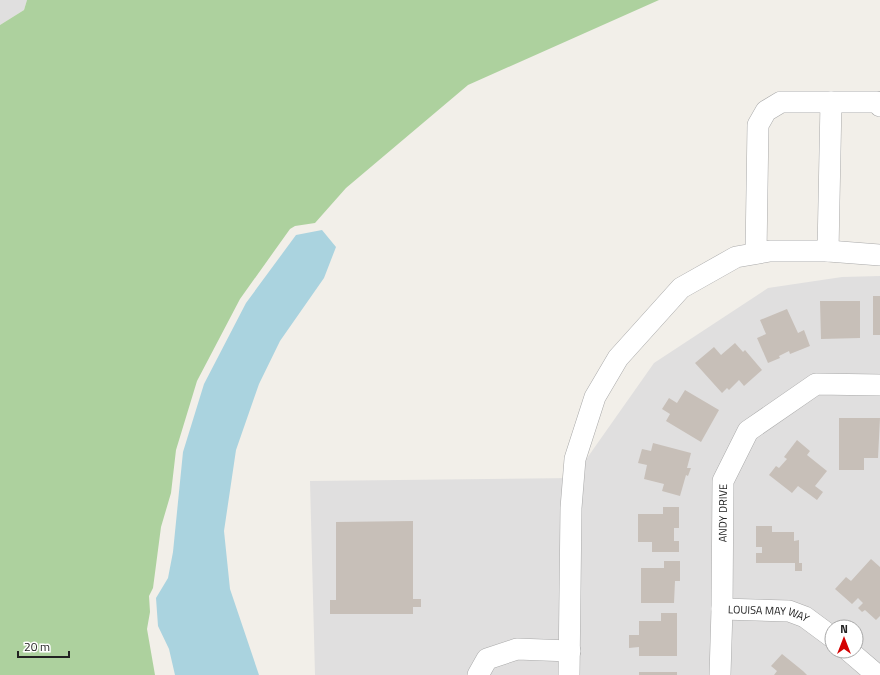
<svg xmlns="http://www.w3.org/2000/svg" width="880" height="675" viewBox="0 0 880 675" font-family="'Titillium Web',sans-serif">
<rect width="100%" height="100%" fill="#f2efe9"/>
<path fill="#e0dfdf" d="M0 0H27L24 10 0 25Z
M880 276V375L817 374 740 426 711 675H315L310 481 573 478 654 363 768 288 842 277Z
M819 393 880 395V665L856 645V627H834L731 599 732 483 754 438Z
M731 619 788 621 802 626 863 675H729Z"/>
<path fill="#add19e" d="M27 0H659L468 85 346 188 315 223 295 226 290 229 240 299 197 381 176 450 171 493 161 527 153 588 149 596 150 612 147 629 155 675H0V25L24 10Z"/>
<path fill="#aad3df" d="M322 230 336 247 324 278 280 341 259 384 236 450 224 531 230 589 259 675H175L169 649 158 626 156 598 168 578 173 552 183 452 204 384 246 303 296 235Z"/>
<path fill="#c7bfb8" d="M873 296H880V335H873Z
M820 301H860V338L821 339Z
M787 309 798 333 804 330 810 346 790 354 789 351 779 356 780 358 768 363 757 338 766 334 760 320Z
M735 343 743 352 745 350 762 370 744 386 739 380 729 390 727 388 722 393 695 363 714 347 721 355Z
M685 390 719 410 701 442 666 421 670 414 662 409 669 398 677 403Z
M839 418H880L878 458H864V470H839Z
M797 440 810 451 807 455 827 471 815 486 823 492 817 500 798 486 792 493 769 475 776 466 779 468 787 459 784 457Z
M653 443 691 453 687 468H691L688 476 686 475 680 496 662 491 664 484 644 479 647 465 638 463 642 449 651 451Z
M663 507H679V528H674V541H679V552H652V542H638V514H663Z
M413 521V599H421V607H413V614H330V600H336V522Z
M756 526H772V532H794V541L799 540V563H802V571H795V563H756V553H762V547H756Z
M871 559 880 567V616L876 620 865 610 862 612 858 608 863 603 858 598 852 604 835 589 846 577 851 581Z
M664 561H680V581H675L674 603H641V568H664Z
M661 613H677V656H639V647L629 648V635H639V621H661Z
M782 654 803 671 807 675H774L777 671 771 666Z
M639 672H677V675H639Z"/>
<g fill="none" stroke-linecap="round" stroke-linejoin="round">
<defs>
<g id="minor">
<path d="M828 251 831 102"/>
<path d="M756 253 758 125 766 111 781 102H877L880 106"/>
<path id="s1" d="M722 609 789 611 805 617 832 637"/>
<path d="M849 651 877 675"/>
<path d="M478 675 487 659 517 649 570 651"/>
<path d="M569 675 571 508 575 459 595 397 618 358 681 288 736 257 770 251H828L880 255"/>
<path id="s2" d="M720 675 722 609 723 481 748 431 816 384 880 385"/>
</g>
</defs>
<use href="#minor" stroke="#a9a9a9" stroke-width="22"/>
<use href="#minor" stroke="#fff" stroke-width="21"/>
</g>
<g text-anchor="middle" stroke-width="3" stroke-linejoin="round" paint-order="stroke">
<g font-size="11" fill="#222" stroke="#fff">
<text dy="4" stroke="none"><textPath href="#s2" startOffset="162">ANDY DRIVE</textPath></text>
<text dy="4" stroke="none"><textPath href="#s1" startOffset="47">LOUISA MAY WAY</textPath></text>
</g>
</g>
<g transform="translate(844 639)"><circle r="19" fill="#ffffff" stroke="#a7a7a7"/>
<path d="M0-3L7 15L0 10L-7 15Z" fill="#d40000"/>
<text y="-6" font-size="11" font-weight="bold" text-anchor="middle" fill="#222222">N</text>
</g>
<path d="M18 651v6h51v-6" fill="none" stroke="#222222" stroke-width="2"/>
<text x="24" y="651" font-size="12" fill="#222222" stroke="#ffffff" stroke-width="3" paint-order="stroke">20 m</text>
</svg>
